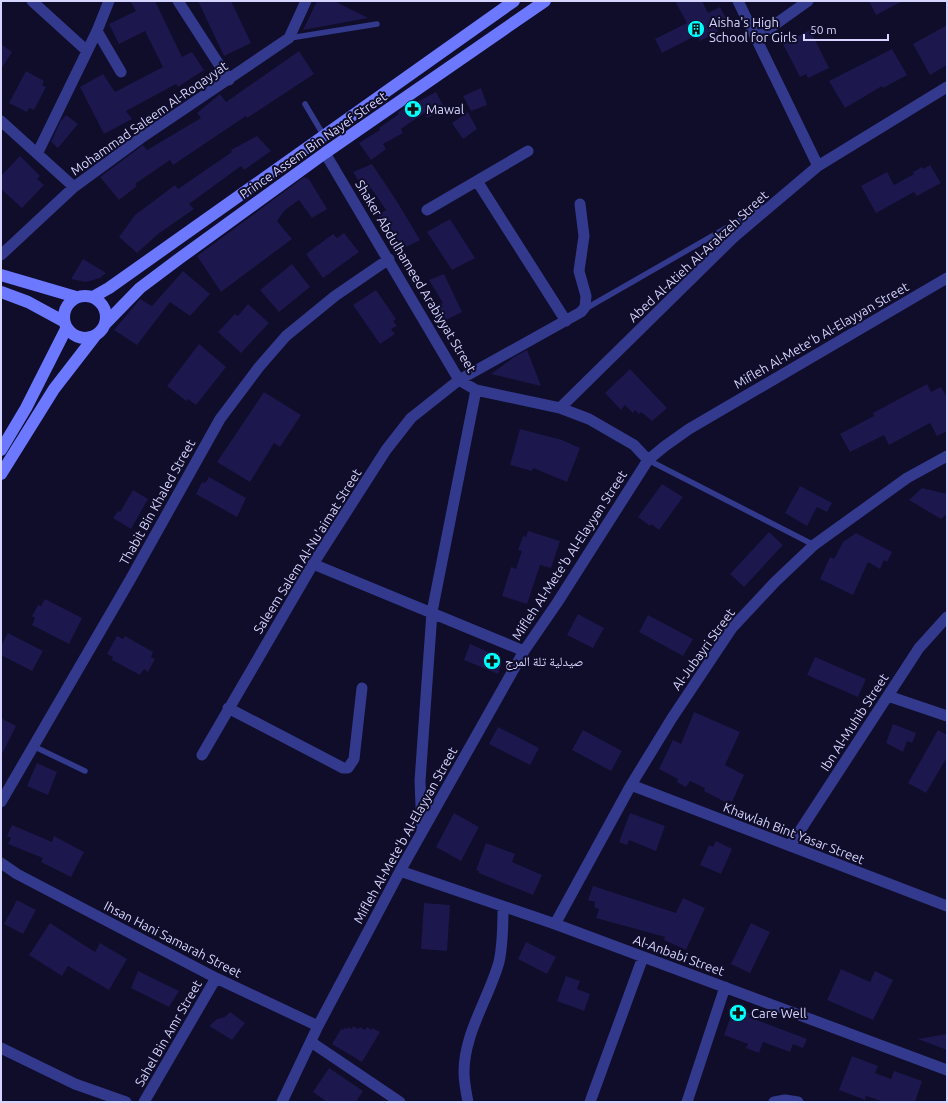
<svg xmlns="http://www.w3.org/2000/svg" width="948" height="1103" viewBox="0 0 948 1103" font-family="Ubuntu,'Noto Naskh Arabic',sans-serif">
<rect width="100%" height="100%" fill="#0f0d29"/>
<path fill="#1c174c" d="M130 1H155L182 57 192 52 204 70 178 87 176 84 126 111 132 119 104 134 80 87 103 74 115 92 163 67 145 31 119 44 109 24 136 11Z
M198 1H231L251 43 224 56Z
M317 1H334L368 18 303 30Z
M675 1H702L708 13 720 7 727 20 715 26 718 32 700 41 697 35 662 53 655 39 687 23Z
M869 1H903L876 15Z
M947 25V65L930 75 913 44Z
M810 30 829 68 808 78 806 74 800 77 783 44Z
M1 44 12 52 1 69Z
M892 49 907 75 883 88 882 86 845 108 829 81Z
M299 51 314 74 247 118 246 116 173 165 170 160 135 184 137 186 119 200 100 177 143 145 147 150 201 118 197 113 220 94 226 102Z
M26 71 44 81 42 85 46 87 34 110 29 108 27 112 9 103Z
M481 88 487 105 471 111 463 96Z
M436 92 445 109 427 118 424 113 401 129 403 133 383 144 386 149 371 160 359 143 380 130 379 128 399 114 398 112Z
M468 112 477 129 463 139 452 123Z
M66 115 78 124 58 148 51 142 60 122Z
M257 136 271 151 244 170 241 166 189 204 194 209 158 234 137 253 119 237 135 215 175 185 178 189 232 152 231 150Z
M20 156 40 176 37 179 44 185 22 208 1 189V176Z
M372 164 398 203 420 240 402 249 378 215 386 210 371 188 365 191 353 172Z
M930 165 941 183 917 196 914 192 876 213 861 186 887 172 894 185 914 174 913 172 922 167 923 169Z
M304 177 309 179 327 209 312 218 299 200 285 210 277 221 292 239 221 292 197 256Z
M450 219 475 258 452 270 427 232Z
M344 233 359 252 323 278 306 254 333 234 337 238Z
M83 259 106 273 100 278 86 282 71 279Z
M292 264 310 287 279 312 260 290Z
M183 271 210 294 190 316 170 302 137 345 114 330 140 299 152 306Z
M444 274 462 312 446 320 438 305 443 303 429 280Z
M376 290 396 319 393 321 397 326 391 329 395 334 380 344 353 305Z
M248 304 269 323 241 353 218 332 235 314 238 316Z
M199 344 226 367 196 405 188 399 186 401 167 386Z
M527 350 541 386 491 374 514 357Z
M630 369 667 408 652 421 641 412 639 414 635 410 633 413 625 405 621 410 605 393Z
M927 384 931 392 941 387 947 397V431L937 436 930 423 889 445 884 435 850 452 840 434 874 416 873 413Z
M264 392 301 415 280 447 274 443 250 482 217 462Z
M520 429 562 440 580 448 567 482 533 468 532 471 510 465Z
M209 477 246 498 237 517 196 494 202 482 205 483Z
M662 484 683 497 659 530 651 524 650 526 638 517Z
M800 486 832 503 827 512 817 507 807 526 785 513Z
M922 488 947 494V514L941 519 909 500Z
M133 490 148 499 131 529 113 518 118 511 120 512Z
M528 531 560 541 551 568 540 565 527 604 502 596 511 567 516 569 522 551 518 550 523 536 526 537Z
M769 532 783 545 744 587 730 574Z
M856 533 892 552 887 562 884 560 880 569 868 562 853 595 820 579 830 557 834 559 843 542Z
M45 599 82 618 69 644 32 625 35 618 32 616 38 605 41 606Z
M578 614 604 628 593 648 567 635Z
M648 615 693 639 683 656 639 632Z
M8 633 43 651 32 671 1 655V646Z
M117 636 123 639 125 636 153 652 151 657 155 659 148 672 144 669 140 675 112 660 113 657 107 654Z
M470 644 493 654 499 658 501 666 498 674 464 660Z
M815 657 866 679 858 697 807 675Z
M694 712 740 732 725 765 744 775 732 802 728 800 727 803 704 791 705 788 690 781 686 787 677 782 678 779 659 769 673 740 681 744Z
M1 718 16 726 1 756Z
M893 724 916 733 912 743 907 741 903 752 886 743Z
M498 727 539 748 530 765 489 744Z
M583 730 622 751 611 771 572 750Z
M938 730 947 735V757L926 793 908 783Z
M37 763 57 772 48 795 27 786Z
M454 813 479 827 461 861 436 847Z
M630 813 665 826 656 851 629 840 627 845 619 842Z
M12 825 52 842 54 836 84 852 71 877 41 862 43 858 8 844 11 838 7 836Z
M716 841 732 849 721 874 700 865 709 845 713 847Z
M486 843 515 854 512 862 542 875 533 895 479 873V871L476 870Z
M593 886 676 913 683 898 705 908 686 950 664 940 665 937 596 918 599 909 594 907 595 902 588 900Z
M17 900 36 910 23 934 4 924Z
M424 903 450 905 447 951 421 949Z
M50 923 95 952 100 943 127 959 109 990 68 966 62 976 29 955Z
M751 923 770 932 750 973 731 964Z
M526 942 556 957 547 974 518 959Z
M841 969 870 982 875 971 893 980 873 1020 827 1000Z
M138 971 179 991 169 1007 131 988Z
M566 976 580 981 577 989 590 994 584 1011 557 1001Z
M737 1010 750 1013 749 1017 807 1039 803 1048 793 1044 790 1052 763 1042 759 1053 746 1048 748 1044 724 1035 732 1013Z
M230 1012 245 1023 232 1040 209 1026 217 1019 225 1017Z
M353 1026 358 1029 360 1027 365 1030 367 1027 371 1030 372 1028 380 1032 362 1062 332 1044 341 1029 343 1030 344 1028 347 1029 348 1027 352 1029Z
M947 1034V1050L918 1039Z
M852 1056 878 1066 875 1073 891 1079 894 1071 922 1081 915 1102H884L866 1096 865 1100 839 1090Z
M329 1068 363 1091 356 1102H327L313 1092Z"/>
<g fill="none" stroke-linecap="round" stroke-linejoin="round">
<path stroke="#33398d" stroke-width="5.5" d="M290 38 377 24
M305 104 324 136
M585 309 761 208
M648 460 814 545
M33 746 85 771"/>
<path stroke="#33398d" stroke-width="11" d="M32 1 87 51
M178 1 229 80
M738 1 818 166
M97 31 121 72
M756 38 808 1
M1 121 74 187
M38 152 97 31 109 1
M325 153 459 380 476 390 560 408 589 419 634 445 648 460
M477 181 566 321
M427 210 528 151
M1 255 74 187 141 138 289 38 306 1
M560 408 734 237 818 166 947 87
M313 564 524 651
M888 696 947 716
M228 708 343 768H348L354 759 362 688
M202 755 313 564 386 450 411 418 459 380 581 312 585 307 586 296 579 271 584 236 580 204
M631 785 947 906
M1 802 130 580 220 419 259 367 286 336 335 296 389 259
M422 830 420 781 432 612 476 390
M790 846 919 648 947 617
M1 863 17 874 216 978 318 1026
M400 871 555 924 947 1070
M555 924 631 785 672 718 732 628 775 582 814 545 907 478 947 456
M311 1042 400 1102
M1 1048 75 1084 126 1102
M144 1102 216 978
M282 1102 318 1026 400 871 524 651 557 603 648 460 665 446 689 429 947 278
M468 1102C466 1092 464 1082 464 1072 464 1033 489 998 499 962 503 944 503 925 503 907
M590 1102 643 957
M687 1102 725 987
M774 1102 785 1100 798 1102"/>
<path stroke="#6c78ff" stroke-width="12" d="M1 275 76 297
M1 292 28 302 63 321
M64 317a21 21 0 1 1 42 0a21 21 0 1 1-42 0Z
M93 297 109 288 514 1
M105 324 140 288 180 258 325 153 545 1
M1 450 26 408 66 329
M1 474 54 389 95 336"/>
</g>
<defs>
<symbol id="building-disc" viewBox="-11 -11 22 22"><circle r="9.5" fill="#01fffe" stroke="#0f0d29"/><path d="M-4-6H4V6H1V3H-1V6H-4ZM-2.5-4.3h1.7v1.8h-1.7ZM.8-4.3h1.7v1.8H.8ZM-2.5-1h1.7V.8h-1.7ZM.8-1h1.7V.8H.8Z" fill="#111"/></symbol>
<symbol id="pharmacy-disc" viewBox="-11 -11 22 22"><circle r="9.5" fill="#01fffe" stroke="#0f0d29"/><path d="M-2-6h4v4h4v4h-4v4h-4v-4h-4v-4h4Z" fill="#111"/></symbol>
</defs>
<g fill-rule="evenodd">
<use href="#building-disc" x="686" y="19" width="20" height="20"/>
<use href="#pharmacy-disc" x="403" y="99" width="20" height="20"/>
<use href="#pharmacy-disc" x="482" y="651" width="20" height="20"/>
<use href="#pharmacy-disc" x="728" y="1003" width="20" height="20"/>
</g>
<g text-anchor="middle" stroke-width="4" stroke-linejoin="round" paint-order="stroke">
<g font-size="13" fill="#d6d5ff" stroke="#0f0d29" text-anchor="start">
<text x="709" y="27">Aisha's High<tspan x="709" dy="15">School for Girls</tspan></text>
<text x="426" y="114">Mawal</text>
<text x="505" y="666">صيدلية تلة المرج</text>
<text x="751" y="1018">Care Well</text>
</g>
<g font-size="13" fill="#d6d5ff" stroke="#0f0d29">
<text transform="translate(149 118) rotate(-35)" y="5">Mohammad Saleem Al-Roqayyat</text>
<text transform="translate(313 145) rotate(-35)" y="5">Prince Assem Bin Nayef Street</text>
<text transform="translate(698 256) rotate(-43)" y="5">Abed Al-Atieh Al-Arakzeh Street</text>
<text transform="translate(416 276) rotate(59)" y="5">Shaker Abdulhameed Arabiyyat Street</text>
<text transform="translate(821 335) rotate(-30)" y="5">Mifleh Al-Mete'b Al-Elayyan Street</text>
<text transform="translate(157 502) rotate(-61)" y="5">Thabit Bin Khaled Street</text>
<text transform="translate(307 551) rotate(-58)" y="5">Saleem Salem Al-Nu'aimat Street</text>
<text transform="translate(569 555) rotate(-57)" y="5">Mifleh Al-Mete'b Al-Elayyan Street</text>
<text transform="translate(703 649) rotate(-54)" y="5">Al-Jubayri Street</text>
<text transform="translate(854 722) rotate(-57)" y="5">Ibn Al-Muhib Street</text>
<text transform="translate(794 833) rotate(21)" y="5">Khawlah Bint Yasar Street</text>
<text transform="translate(405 835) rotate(-61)" y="5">Mifleh Al-Mete'b Al-Elayyan Street</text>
<text transform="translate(173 939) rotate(27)" y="5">Ihsan Hani Samarah Street</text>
<text transform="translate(679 955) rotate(20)" y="5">Al-Anbabi Street</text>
<text transform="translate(168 1033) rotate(-60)" y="5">Sahel Bin Amr Street</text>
</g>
</g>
<rect width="948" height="1103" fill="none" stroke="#d6d5ff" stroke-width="4"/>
<path d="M804 34v6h84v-6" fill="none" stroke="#d6d5ff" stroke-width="2"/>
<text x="810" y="34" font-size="12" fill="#d6d5ff" stroke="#0f0d29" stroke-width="3" paint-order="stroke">50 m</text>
</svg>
